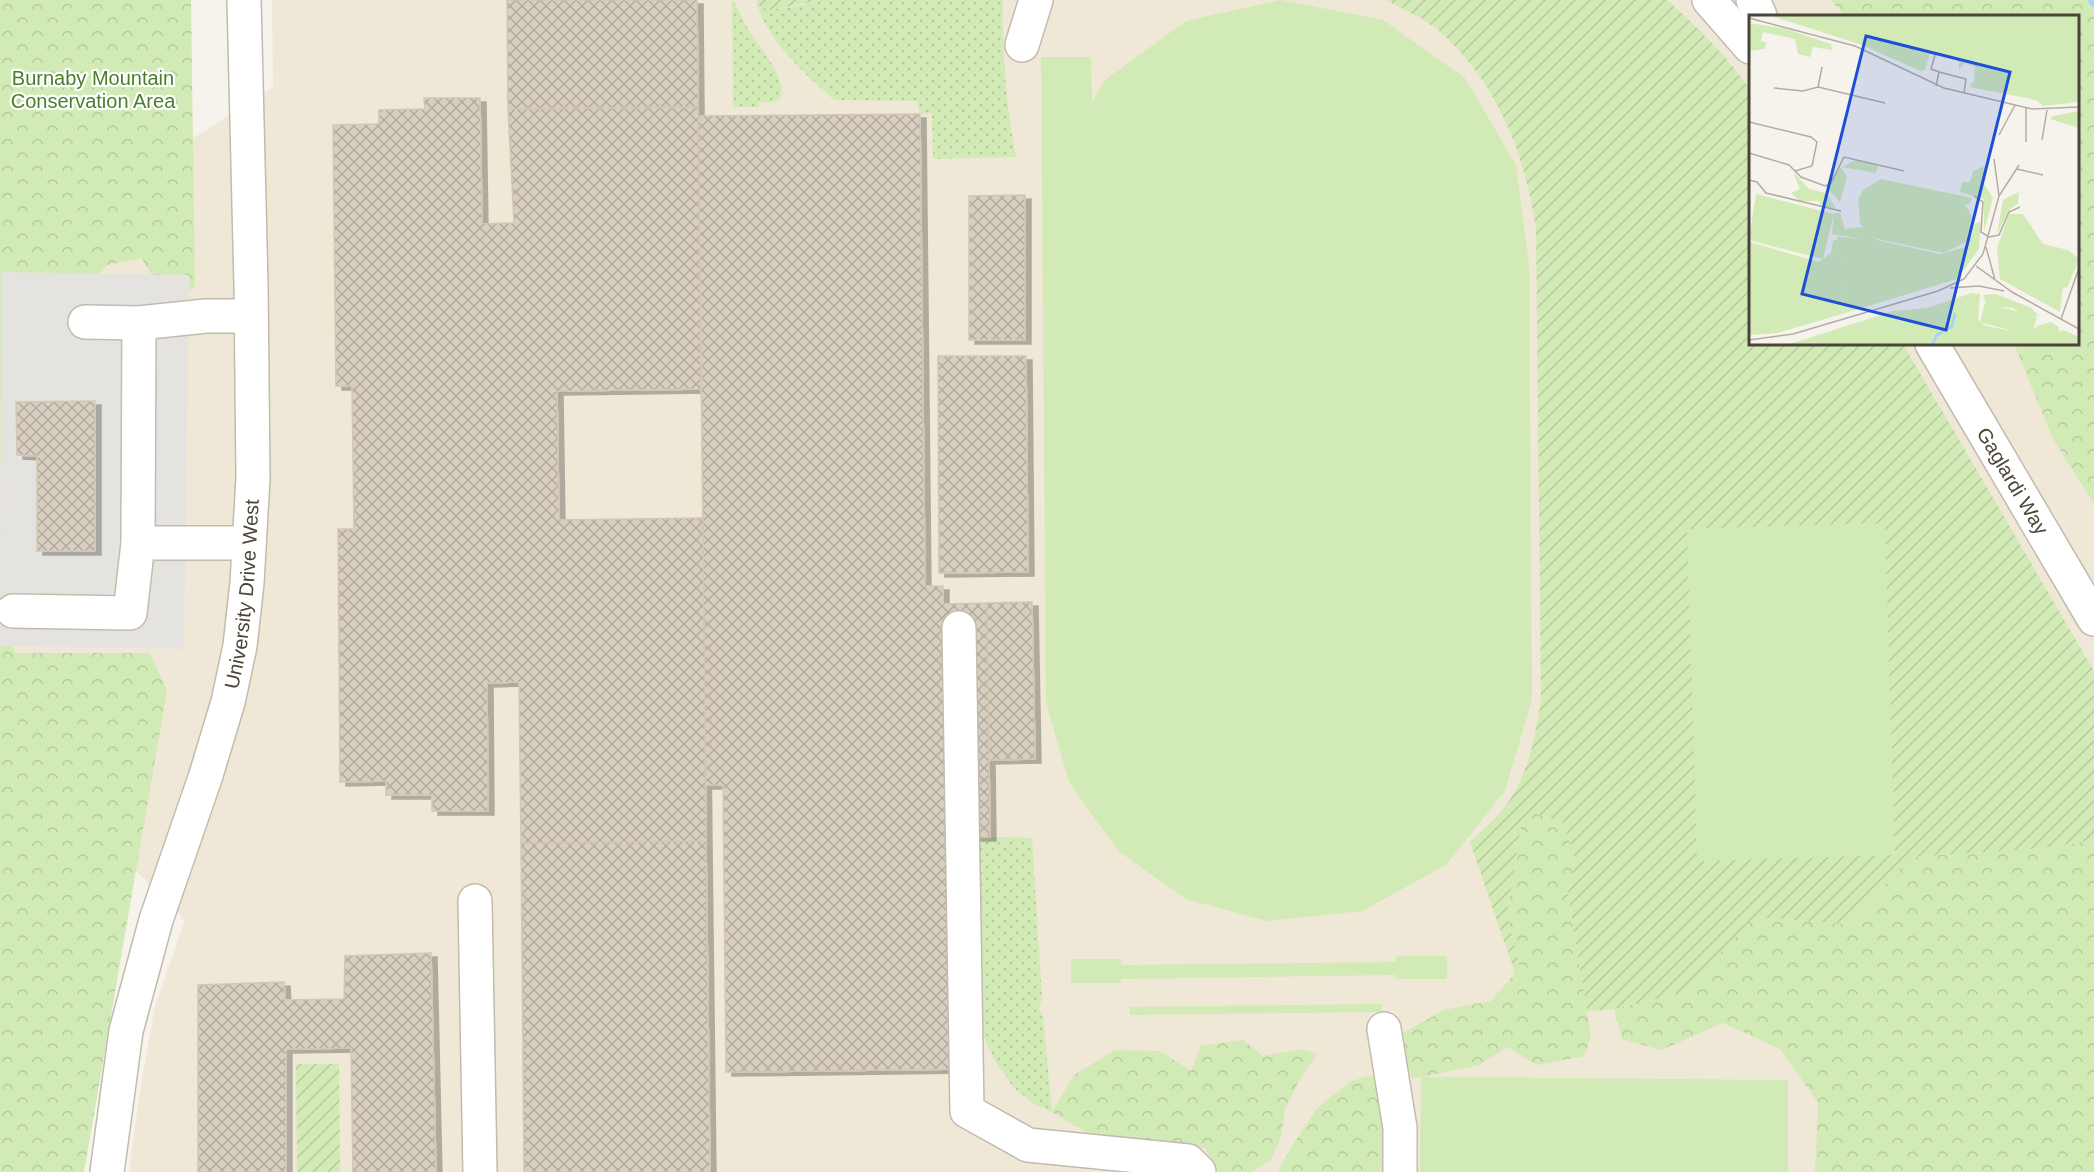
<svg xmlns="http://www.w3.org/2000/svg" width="2094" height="1172" viewBox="0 0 2094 1172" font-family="Helvetica,sans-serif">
<defs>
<pattern id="grass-dots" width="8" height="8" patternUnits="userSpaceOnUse" patternTransform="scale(1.5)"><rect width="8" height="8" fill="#d2eab5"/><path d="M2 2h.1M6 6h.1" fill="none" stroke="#b6ca9c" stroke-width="1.8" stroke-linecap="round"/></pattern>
<pattern id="forest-crowns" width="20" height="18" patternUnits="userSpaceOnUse" patternTransform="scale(1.5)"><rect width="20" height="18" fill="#d2eab5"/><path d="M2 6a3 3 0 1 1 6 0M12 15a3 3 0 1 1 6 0" fill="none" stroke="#b6ca9c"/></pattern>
<pattern id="garden-furrows" width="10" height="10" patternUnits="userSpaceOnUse" patternTransform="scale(1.5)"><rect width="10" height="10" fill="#d2eab5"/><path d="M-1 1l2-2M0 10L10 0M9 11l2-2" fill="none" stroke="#b6ca9c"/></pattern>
<pattern id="building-cross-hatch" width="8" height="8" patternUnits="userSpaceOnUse" patternTransform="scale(1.5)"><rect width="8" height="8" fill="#d8cfc1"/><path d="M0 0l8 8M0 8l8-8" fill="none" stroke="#b1aa9e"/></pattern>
<filter id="shadow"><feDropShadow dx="6" dy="4" stdDeviation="0" flood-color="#0004"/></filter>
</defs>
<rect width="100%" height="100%" fill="#f6f3ec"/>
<path fill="#efe8d6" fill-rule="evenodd" d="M272 0H2094V1172H129L139 1097 155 1006 185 920 0 734V242L192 139 273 87ZM1750 16H2078V344H1750Z"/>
<path fill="url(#grass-dots)" d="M732 0C740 9 743 22 750 32 757 43 795 89 777 101 773 104 764 102 759 102V107H733Z
M822 0H1003C1002 53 1006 105 1016 157L933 159 932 113 920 114 917 101 836 100 832 98C803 72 769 42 757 4 771 15 806 4 822 0Z
M971 837 1032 838 1042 998 1039 1009 1043 1017 1052 1112 1034 1104 1014 1088 995 1061 973 1013Z"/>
<path fill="url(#forest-crowns)" d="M0 0H191L195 287 181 294 157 283 141 258 107 265 81 290 0 470Z
M1831 0H2094V504L2053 439 2014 344H2078V16H1845Z
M0 510 6 631 16 653H150L167 691 84 1172H0Z
M1534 813 1564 823 1575 859 1568 893 1591 1037 1584 1056 1537 1065 1507 1047 1480 1065 1412 1079 1405 1055 1403 1033 1444 1010 1491 1001 1520 968 1507 915 1522 820Z
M2094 840V1172H1815L1818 1102 1780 1049 1723 1023 1661 1050 1622 1039 1614 1009 1682 993 1754 917 1850 924 1909 857 2044 848Z
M1243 1040 1263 1056 1303 1049 1317 1054 1299 1081 1285 1109 1281 1137 1271 1160 1252 1172H1219L1205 1148 1098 1139 1052 1112 1074 1075 1115 1050 1160 1051 1191 1071 1201 1046Z
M1374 1075 1389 1122 1388 1172H1278L1292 1146 1318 1107 1351 1081Z"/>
<path fill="url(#garden-furrows)" d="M757 0H822L770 10 762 8 757 4Z
M1386 0H1667C1698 27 1726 56 1750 89V344H1903L2094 671V840L2044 848 1910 857 1850 924 1754 917 1682 993 1614 1009 1587 1011 1568 893 1575 859 1564 823 1534 813 1522 820 1507 915 1520 968 1515 973 1470 842C1481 831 1494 821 1503 809 1528 778 1535 738 1541 700L1536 229C1525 154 1497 81 1438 30 1423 18 1403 9 1386 0Z
M296 1064H339L340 1172H297Z"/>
<path fill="#d2eab5" d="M1281 0 1383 20 1465 78 1516 165 1529 265 1532 699 1505 791 1446 865 1362 911 1267 921 1186 899 1118 851 1069 782 1046 702 1041 57H1091L1092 102 1105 80 1186 21Z
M1885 523 1895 855 1697 861 1687 529Z
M1396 956H1447V979H1396V975L1121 979V983H1071V959H1121L1122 965 1396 962Z
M1382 1004V1012L1130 1015V1007Z
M1421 1077 1788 1080V1172H1420Z"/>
<path fill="#e5e3e0" d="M1 272 189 275 184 649 0 646Z"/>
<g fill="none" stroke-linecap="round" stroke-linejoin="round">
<path stroke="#a9d4f2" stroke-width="10" d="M2093 0 2094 2"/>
</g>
<path fill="url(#building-cross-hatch)" stroke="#d3c7b4" stroke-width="1.5" filter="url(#shadow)" d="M507 0H697L698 107 508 109Z
M424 98H480L482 224 514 223 508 109 698 107 702 389 557 391 559 520 703 518 706 841 521 843 519 682 487 683 488 811H432V795H386V781L340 782 338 529H354L352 386H336L333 125 379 124V110L425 109Z
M920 114 925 586H943V604L987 603 990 837H959L961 1069 726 1072 723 785H706L698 116Z
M1025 195V340H969V196Z
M938 356H1026L1028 572 939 573Z
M95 401V551H37V456L17 455 16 402Z
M1032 602 1035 759 989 760 987 603Z
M706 841 710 1172H524L521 843Z
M431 953 436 1172H353L351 1048 286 1049V1172H198V985L284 982 285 1000 344 999 345 956Z"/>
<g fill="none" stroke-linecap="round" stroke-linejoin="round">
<defs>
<g id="minor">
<path d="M1709 0 1750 47"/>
<path d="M1753 0 1760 16"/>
<path d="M1022 45 1036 0"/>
<path d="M85 322 139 323"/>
<path id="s1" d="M1932 344 2094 619"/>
<path d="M249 543H138L139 323 206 316H251"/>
<path d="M13 611 130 613 138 543"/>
<path d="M959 628 967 1111 1028 1145 1188 1161 1199 1172"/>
<path d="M475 901 480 1172"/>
<path d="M1384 1029 1400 1128V1172"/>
<path id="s2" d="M107 1172 126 1031 156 920 206 775 228 702 240 646 247 583 253 478 251 285 244 0"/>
</g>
</defs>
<use href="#minor" stroke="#c2bbae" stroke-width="36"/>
<use href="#minor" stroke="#fff" stroke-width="33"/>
</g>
<g text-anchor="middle" stroke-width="4.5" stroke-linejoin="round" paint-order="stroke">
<g font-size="20" fill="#4a7f2a" stroke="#fff">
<text x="93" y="85">Burnaby Mountain<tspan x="93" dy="23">Conservation Area</tspan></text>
</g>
<g font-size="20" fill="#4b4439" stroke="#fff">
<text dy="7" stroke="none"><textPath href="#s1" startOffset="159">Gaglardi Way</textPath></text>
<text dy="7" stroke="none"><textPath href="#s2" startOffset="596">University Drive West</textPath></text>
</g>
</g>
<g transform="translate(1749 15)">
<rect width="330" height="330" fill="#f6f3ec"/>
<path d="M330 96V113L301 104 304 101ZM107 145 129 151 127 158 92 152ZM238 150 234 167 244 183 235 216V184L211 177 213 167H221L224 156ZM270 177 269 189 261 194 248 219 254 185ZM260 199H274L294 229 319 235 330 244 318 273 314 272 311 297 251 264 248 233Z" fill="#d2eab5"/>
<path d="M20 0H330V87L294 91 287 85 220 72 225 66 226 52 216 48 210 55V47L202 41 181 39 176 55 171 56 113 30ZM0 8 37 14 82 29 83 35 64 32 61 42 49 39 46 24 14 17 12 26 17 28 16 34 0 36ZM92 152 98 162 91 187 77 172ZM44 157 60 174 77 178 87 193 74 192 69 186H51L42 178 51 174ZM85 198H91L96 214 114 219 112 224 83 219ZM84 225H88L87 233 95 245 97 266 93 299 28 318 0 320V227L70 247 82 238ZM223 278 231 279 229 305 237 311 280 319 288 311 302 307 310 312V317L314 315 330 322V330H38L144 296 178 293ZM247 279 282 293 290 301 270 300 265 293 238 291 234 280Z" fill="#d2eab5"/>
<path d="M232 207 230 234 208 264 93 299 97 266 91 256 95 245 87 233 88 221 107 224 114 221 95 214 113 212 128 225 191 239 214 233 222 223 226 208ZM236 288 288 302 284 316 278 320 231 307Z" fill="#d2eab5"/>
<path d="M132 164 223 183 221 189H216L223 202 217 227 195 238 128 224 118 218 111 208 109 185 114 175ZM7 179 85 199 74 244 0 225ZM103 239 144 248 139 273 98 264Z" fill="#d2eab5"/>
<path fill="none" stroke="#a9d4f2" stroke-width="3" d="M183 330 188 320 203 311 206 298"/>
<path fill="none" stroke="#b2ada4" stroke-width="1.5" d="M0 3 106 31 195 73 283 94 330 92M186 40 182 54 190 57M187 71 190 57 217 64 215 78M69 72 73 52M25 73 54 76 69 72 136 88M277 92V127M0 107 62 122 68 127 63 151 46 156M250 120 266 90M293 125 298 95M0 138 40 150 52 162 76 171 82 168 95 142 155 156M245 144 250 181M268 154 294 160M0 165 8 167 17 178 92 196M225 181 234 187 232 217 240 222 250 220 260 197 271 192M237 232 246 265M227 251 263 277 330 314M201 273 230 271 255 276M312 304 330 253M0 325 44 319 189 276 215 264 234 239 250 181 270 150"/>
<path fill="#1d4ed8" fill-opacity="0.15" stroke="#1d4ed8" stroke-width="3" d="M117 21 261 57 197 315 53 279Z"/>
<rect width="330" height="330" fill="none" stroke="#4b4439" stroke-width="3"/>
</g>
</svg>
